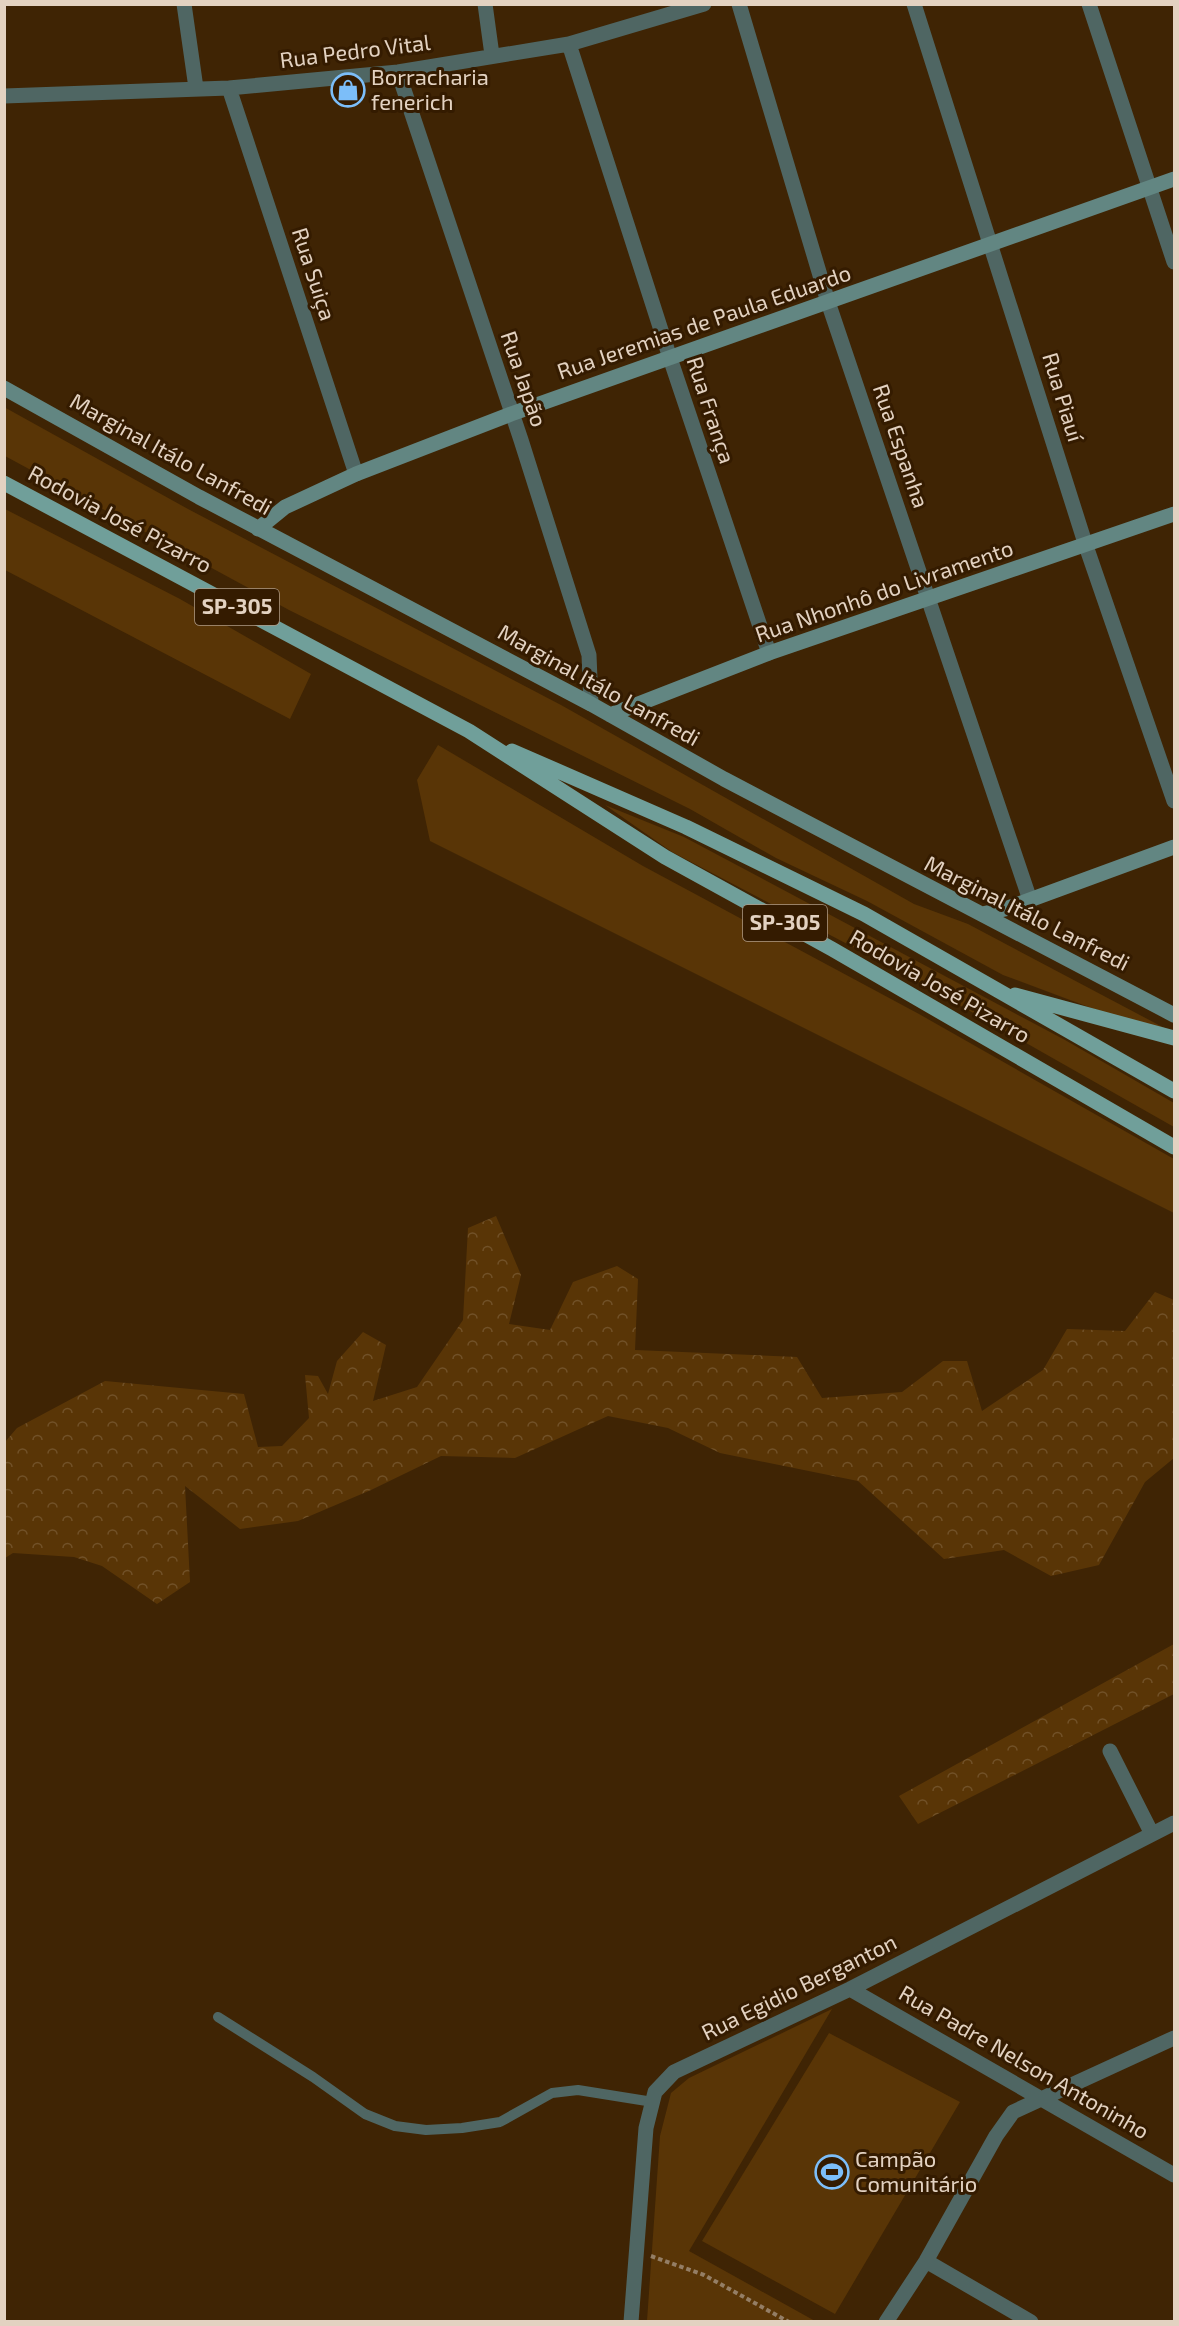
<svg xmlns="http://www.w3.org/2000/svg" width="1179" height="2326" viewBox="0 0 1179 2326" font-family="'Exo 2',sans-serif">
<defs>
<pattern id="forest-crowns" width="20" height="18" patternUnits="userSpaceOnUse" patternTransform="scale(1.5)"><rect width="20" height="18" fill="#593506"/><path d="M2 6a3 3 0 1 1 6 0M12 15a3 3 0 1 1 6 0" fill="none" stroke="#715128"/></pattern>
</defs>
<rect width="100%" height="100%" fill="#3f2404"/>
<path fill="#593506" d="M4 407 188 509 561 705 914 904 968 924 1172 1032 1110 1015 1003 975 867 901 776 858 690 809 289 610 5 456Z
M5 509 180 599 311 674 290 719 5 570Z
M438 745 643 866 919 1014 1174 1159V1213L430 841 417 780Z
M605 805 684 837 1065 1040 1174 1103V1127L910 977 672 852Z
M832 2009 689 2251 815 2321H647L660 2136 671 2093 689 2078Z
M829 2033 960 2102 835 2314 702 2241Z"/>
<path fill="url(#forest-crowns)" d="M496 1216 521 1275 509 1324 550 1330 573 1282 617 1266 638 1279 635 1350 797 1357 822 1398 902 1392 943 1361H967L982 1411 1043 1370 1067 1329 1125 1331 1155 1292 1174 1300V1458L1145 1482 1099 1565 1051 1576 1004 1550 944 1559 858 1481 720 1453 668 1428 608 1416 515 1458 441 1456 371 1490 298 1521 240 1529 185 1486 190 1582 157 1604 102 1566 74 1557 13 1553 5 1558V1442L17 1428 105 1381 244 1394 258 1447 282 1446 309 1418 305 1375 318 1376 328 1394 337 1361 363 1332 386 1345 373 1401 417 1387 463 1320 468 1228Z
M1174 1644V1694L918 1824 899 1796Z"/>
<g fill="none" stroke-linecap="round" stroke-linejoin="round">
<path stroke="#947e65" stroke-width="4" stroke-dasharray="4.5 3" stroke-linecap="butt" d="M651 2256 704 2275 789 2322"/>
<path stroke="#4f6663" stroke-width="10" d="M218 2017 313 2077 365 2114 395 2126 426 2130 462 2128 500 2122 552 2093 578 2090 653 2102"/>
<path stroke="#4f6663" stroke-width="15" d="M184 4 196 88
M485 4 492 55
M739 4 828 302 1030 900
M914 4 1086 546 1174 801
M1089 4 1174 262
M569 44 670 358 769 653
M398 72 521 440 589 655 591 704
M229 88 356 474
M4 96 229 88 398 72 569 44 704 4
M1110 1751 1152 1834
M850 1989 1174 2175
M926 2261 1031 2322
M631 2322 646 2128 655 2092 674 2072 850 1989 1174 1823
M886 2322 926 2261 996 2136 1013 2112 1174 2038"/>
<path stroke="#628682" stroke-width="15" d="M4 388 199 497 591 704 724 779 1174 1015
M258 529 285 507 356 474 511 414 1174 179
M610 715 769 653 1174 514
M982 914 1005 909 1174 847"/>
<path stroke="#709f9a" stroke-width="15" d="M4 483 469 731 665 857 832 949 1174 1147
M512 751 686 827 864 914 1174 1091
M1015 995 1174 1038"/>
</g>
<defs>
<symbol id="shop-ring" viewBox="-11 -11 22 22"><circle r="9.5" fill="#341b00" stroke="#7cbef9" stroke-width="1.5"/><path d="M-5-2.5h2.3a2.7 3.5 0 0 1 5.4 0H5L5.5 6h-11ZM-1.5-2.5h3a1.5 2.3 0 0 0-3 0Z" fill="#7cbef9"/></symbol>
<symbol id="stadium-ring" viewBox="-11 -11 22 22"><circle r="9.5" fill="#341b00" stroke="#7cbef9" stroke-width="1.5"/><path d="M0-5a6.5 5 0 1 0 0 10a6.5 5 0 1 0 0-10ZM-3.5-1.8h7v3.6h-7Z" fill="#7cbef9"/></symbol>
</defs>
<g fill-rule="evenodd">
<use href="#shop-ring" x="329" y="71" width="38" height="38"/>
<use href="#stadium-ring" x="813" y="2153" width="38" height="38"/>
</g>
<g text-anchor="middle" stroke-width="6" stroke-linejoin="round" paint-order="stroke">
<g fill="#341b00" stroke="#ae9b87" stroke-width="1.5">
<rect x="195" y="589" width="84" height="36" rx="4.5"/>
<rect x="743" y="905" width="84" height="36" rx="4.5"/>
</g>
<g font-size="21" font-weight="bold" fill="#e3d2c1">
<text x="237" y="614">SP-305</text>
<text x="785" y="930">SP-305</text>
</g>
<g font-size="22" fill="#e3d2c1" stroke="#341b00">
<text transform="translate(355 51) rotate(-7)" y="8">Rua Pedro Vital</text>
<text transform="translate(314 274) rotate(72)" y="8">Rua Suiça</text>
<text transform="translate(704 322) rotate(-19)" y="8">Rua Jeremias de Paula Eduardo</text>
<text transform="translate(524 379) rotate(71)" y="8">Rua Japão</text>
<text transform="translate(1063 397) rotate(73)" y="8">Rua Piauí</text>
<text transform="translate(711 410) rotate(72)" y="8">Rua França</text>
<text transform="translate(901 446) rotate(71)" y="8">Rua Espanha</text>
<text transform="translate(171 454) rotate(29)" y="8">Marginal Itálo Lanfredi</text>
<text transform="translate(120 519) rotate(28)" y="8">Rodovia José Pizarro</text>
<text transform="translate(884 591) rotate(-19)" y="8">Rua Nhonhô do Livramento</text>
<text transform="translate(599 685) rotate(29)" y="8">Marginal Itálo Lanfredi</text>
<text transform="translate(1027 913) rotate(27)" y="8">Marginal Itálo Lanfredi</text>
<text transform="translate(940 986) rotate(30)" y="8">Rodovia José Pizarro</text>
<text transform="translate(799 1987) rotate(-26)" y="8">Rua Egidio Berganton</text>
<text transform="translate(1024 2062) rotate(30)" y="8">Rua Padre Nelson Antoninho</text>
</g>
<g font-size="22" fill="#e3d2c1" stroke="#341b00" text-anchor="start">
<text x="371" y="85">Borracharia<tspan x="371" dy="25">fenerich</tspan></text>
<text x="855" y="2167">Campão<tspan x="855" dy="25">Comunitário</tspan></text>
</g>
</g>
<rect width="1179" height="2326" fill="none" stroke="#e3d2c1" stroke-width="12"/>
</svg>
